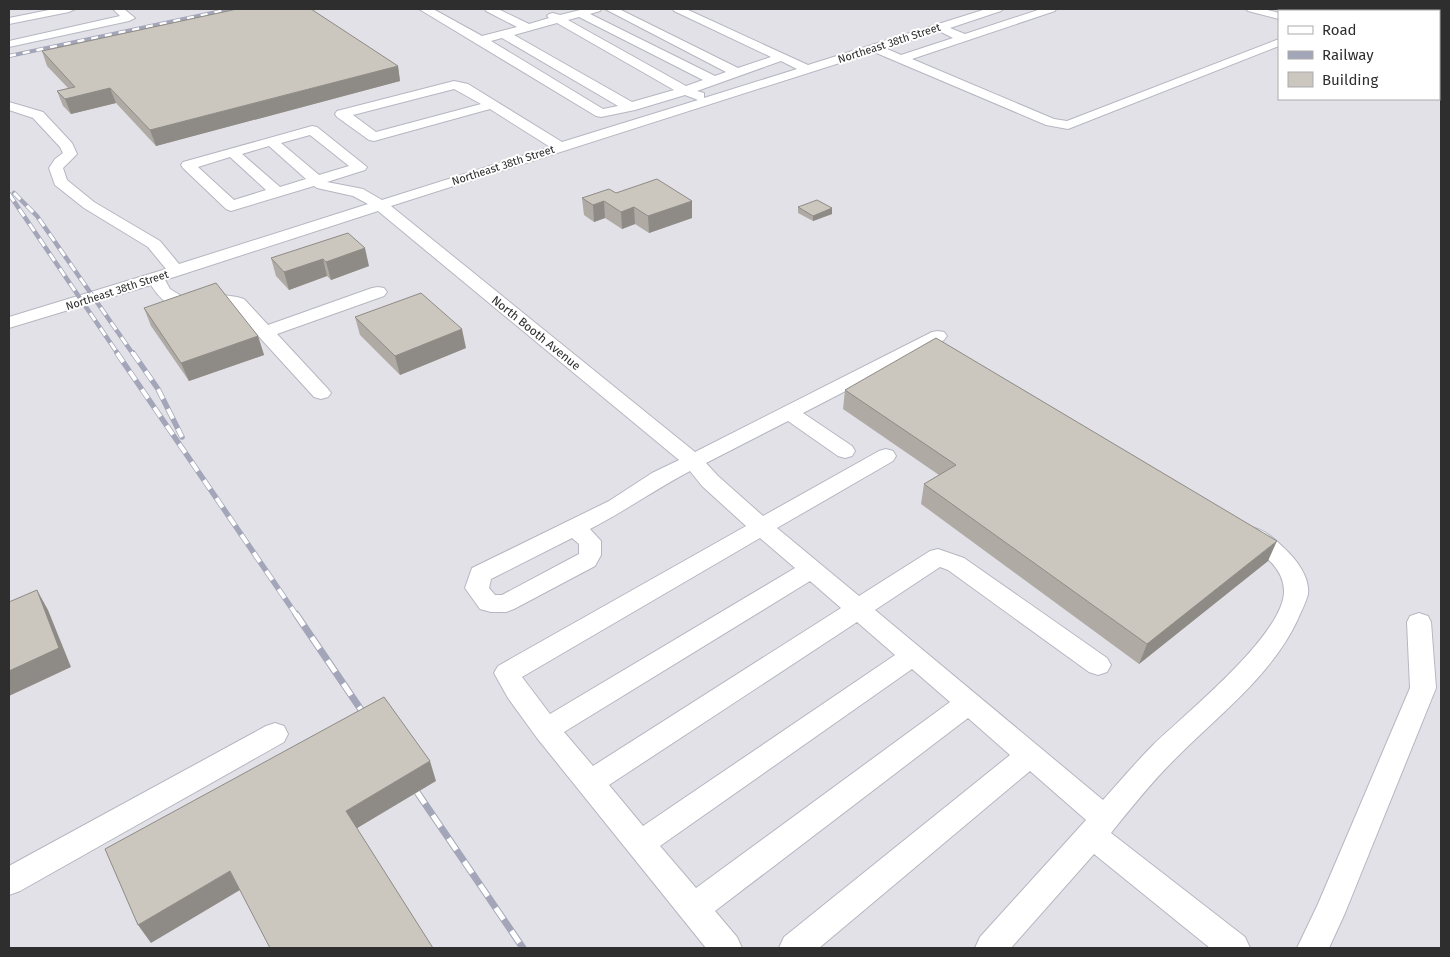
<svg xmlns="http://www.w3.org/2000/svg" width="1450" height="957" viewBox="0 0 1450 957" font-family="'Fira Sans',sans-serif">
<rect width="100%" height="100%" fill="#efe9e1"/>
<path fill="#e3e1e8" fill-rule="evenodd" d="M9 9H1441V948H9ZM1279 11H1439V99H1279Z"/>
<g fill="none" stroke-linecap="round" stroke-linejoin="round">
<defs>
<path id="minor" d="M54 9H75L69 12 9 24V18Z
M113 9H124L135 18 129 21 9 47V41L120 16Z
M419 9H433L482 36 517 27 486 11 485 9H498L529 24 549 18 547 16 549 14 553 13 560 15 584 9H601L600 11 590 14 715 76 726 72 605 9H619L738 68 771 57 674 11 673 9H686L808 65 986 9H1003L1001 11 950 28 965 34 1041 9H1056L1055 11 912 59 1054 119 1067 121 1279 39V46L1068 129 1046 125 874 52 391 206 695 452 932 332 938 331 944 332 947 336 944 340 803 413 852 446 855 451 852 456 845 458 838 456 788 421 706 463 718 476 763 516 879 451 886 449 893 451 896 456 893 461 777 528 859 596 930 551 938 549 964 558 1107 658 1111 665 1107 672 1098 675 1089 672 948 570 940 567 875 610 1103 800C1120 781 1136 762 1154 744 1184 715 1286 633 1284 590 1283 566 1260 552 1242 540L1239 534 1242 528C1258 524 1273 537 1284 548 1296 559 1310 577 1308 594 1306 603 1301 611 1298 619 1271 677 1217 716 1173 761 1151 783 1131 808 1111 833L1245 937 1250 948H1210L1094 854 1011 948H975L980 937 1086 820 1030 771 819 948H779L784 937 1010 755 968 718 715 911 737 937 742 948H706L537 738 508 698 494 673 498 666 746 526 702 486 690 471C656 489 625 511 590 529L601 541V555L595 566 514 609 506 612H491L480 609 465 588 472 568 609 501 652 473 679 460 378 211 165 280 170 289 183 297 217 294 237 297 244 299 268 325 372 288 378 287 384 288 387 292 384 296 277 334 328 389 331 393 328 397 321 399 314 397 232 307C198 295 177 327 151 285L9 328V317L166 269 148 247 84 208 55 185 49 168 55 159 63 153 60 147 33 118 9 110V102L43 112 72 143 77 154 63 168 67 180 94 202 160 241 179 264 368 204 353 196 317 188 314 186 231 211 226 209 183 168 181 165 183 162 312 126 317 127 367 167 365 170 327 182 363 189 382 200 550 147 490 109 374 141 369 140 337 117 335 114 337 111 454 81 468 84 562 142 698 100 685 95 635 110 601 117 596 116ZM579 17 703 80 686 86 568 20ZM557 23 674 90 632 102 514 35ZM939 31 953 38 901 55 885 48ZM502 38 618 106 603 109 491 41ZM781 61 797 69 704 98V93L697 91ZM454 89 481 104 376 132 353 115ZM310 135 349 166 319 175 281 143ZM269 146 306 179 280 187 242 154ZM230 157 266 190 234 200 198 167ZM572 538 579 544V554L502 595H495L489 588 491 579ZM760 538 795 568 550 714 522 677ZM810 581 841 608 593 766 564 732ZM857 622 895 655 643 826 609 785ZM912 669 950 702 696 888 660 846Z
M1246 9H1264L1279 13V19L1248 11Z
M1419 613 1428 616 1431 622 1436 688 1345 913 1329 948H1297L1318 904 1410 688 1407 622 1410 616Z
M275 723 284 726 288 734 284 742 20 891 9 895V866L266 726Z"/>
</defs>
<use href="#minor" stroke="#b4b7c1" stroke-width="2"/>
<use href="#minor" fill="#fff" fill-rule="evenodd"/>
<defs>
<path id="rail-far3" d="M9 56 231 9"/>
<path id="rail-far2" d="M14 193 37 216 133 354
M9 194 118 354"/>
<path id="rail-far1" d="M117 353 297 616
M133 353 158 389 182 437"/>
<path id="rail" d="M296 614 368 720
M417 792 523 948"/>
</defs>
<use href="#rail-far3" stroke="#a3a6b8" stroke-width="4"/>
<use href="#rail-far2" stroke="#a3a6b8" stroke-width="4.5"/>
<use href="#rail-far1" stroke="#a3a6b8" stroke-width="5.5"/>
<use href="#rail" stroke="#a3a6b8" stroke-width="7"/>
<use href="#rail-far3" stroke="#fff" stroke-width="2.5" stroke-dasharray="7" stroke-linecap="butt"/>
<use href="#rail-far2" stroke="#fff" stroke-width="3" stroke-dasharray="9" stroke-linecap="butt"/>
<use href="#rail-far1" stroke="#fff" stroke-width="4" stroke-dasharray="11" stroke-linecap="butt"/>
<use href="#rail" stroke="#fff" stroke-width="5" stroke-dasharray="14" stroke-linecap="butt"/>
</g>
<path fill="#afaba4" d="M42 51 398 66 400 81 156 146 116 103 71 114 63 106 57 91 68 88 47 66Z
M616 193 692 218 649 233 635 224 622 229 605 218 594 222 584 215 582 198Z
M798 207 832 214 813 221 798 213Z
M348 233 369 266 331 280 327 276 289 290 276 276 271 258Z
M144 308 258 336 264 355 189 381 151 326Z
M355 317 466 348 400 375 360 335Z
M845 390 1268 561 1139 664 921 504 924 484 939 475 843 409Z"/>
<path fill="#8e8b86" d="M398 66 400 81 156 146 150 130Z
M110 88 116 103 71 114 65 99Z
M604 201 605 218 594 222 593 205Z
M692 201V218L649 233 648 216Z
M634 207 635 224 622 229 621 212Z
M832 208V214L813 221V216Z
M365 248 369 266 331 280 326 262Z
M323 259 327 276 289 290 284 272Z
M462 329 466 348 400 375 395 356Z
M258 336 264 355 189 381 181 363Z
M1277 541 1268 561 1139 664 1147 644Z
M37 590 48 610 71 667 9 696V671Z
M430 761 436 781 354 830 346 811Z
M230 871 240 890 151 943 138 925Z"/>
<path fill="#cbc7bf" stroke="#8e8b86" d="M237 9H311L398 66 150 130 110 88 65 99 57 91 75 87 42 51Z
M657 179 692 201 648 216 634 207 621 212 604 201 593 205 582 198 609 189 616 193Z
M817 200 832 208 813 216 798 207Z
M348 233 365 248 326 262 323 259 284 272 271 258Z
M216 283 258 336 181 363 144 308Z
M421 293 462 329 395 356 355 317Z
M936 338 1277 541 1147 644 924 484 956 465 845 390Z
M37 590 59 648 9 671V602Z
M384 697 430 761 346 811 433 948H270L230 871 138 925 105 849Z"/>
<g text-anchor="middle" stroke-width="4" stroke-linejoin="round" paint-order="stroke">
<g font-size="11" fill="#2e2e2e" stroke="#fff">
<text transform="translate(889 43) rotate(-18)" y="4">Northeast 38th Street</text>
<text transform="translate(503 165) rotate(-18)" y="4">Northeast 38th Street</text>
<text transform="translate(117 290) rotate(-18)" y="4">Northeast 38th Street</text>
</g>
<g font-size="12" fill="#2e2e2e" stroke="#fff">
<text transform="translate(536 333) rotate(39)" y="4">North Booth Avenue</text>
</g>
</g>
<rect width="1450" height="957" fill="none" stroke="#2e2e2e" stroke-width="20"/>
<rect x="1278" y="10" width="162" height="90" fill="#ffffff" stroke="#ababab"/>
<rect x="1288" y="26" width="25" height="8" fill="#ffffff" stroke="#ababab"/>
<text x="1322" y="35" font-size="15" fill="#2e2e2e">Road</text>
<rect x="1288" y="51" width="25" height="8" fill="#a3a6b8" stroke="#ababab"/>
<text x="1322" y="60" font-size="15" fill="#2e2e2e">Railway</text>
<rect x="1288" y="72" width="25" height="15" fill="#cbc7bf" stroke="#ababab"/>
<text x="1322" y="85" font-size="15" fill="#2e2e2e">Building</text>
</svg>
